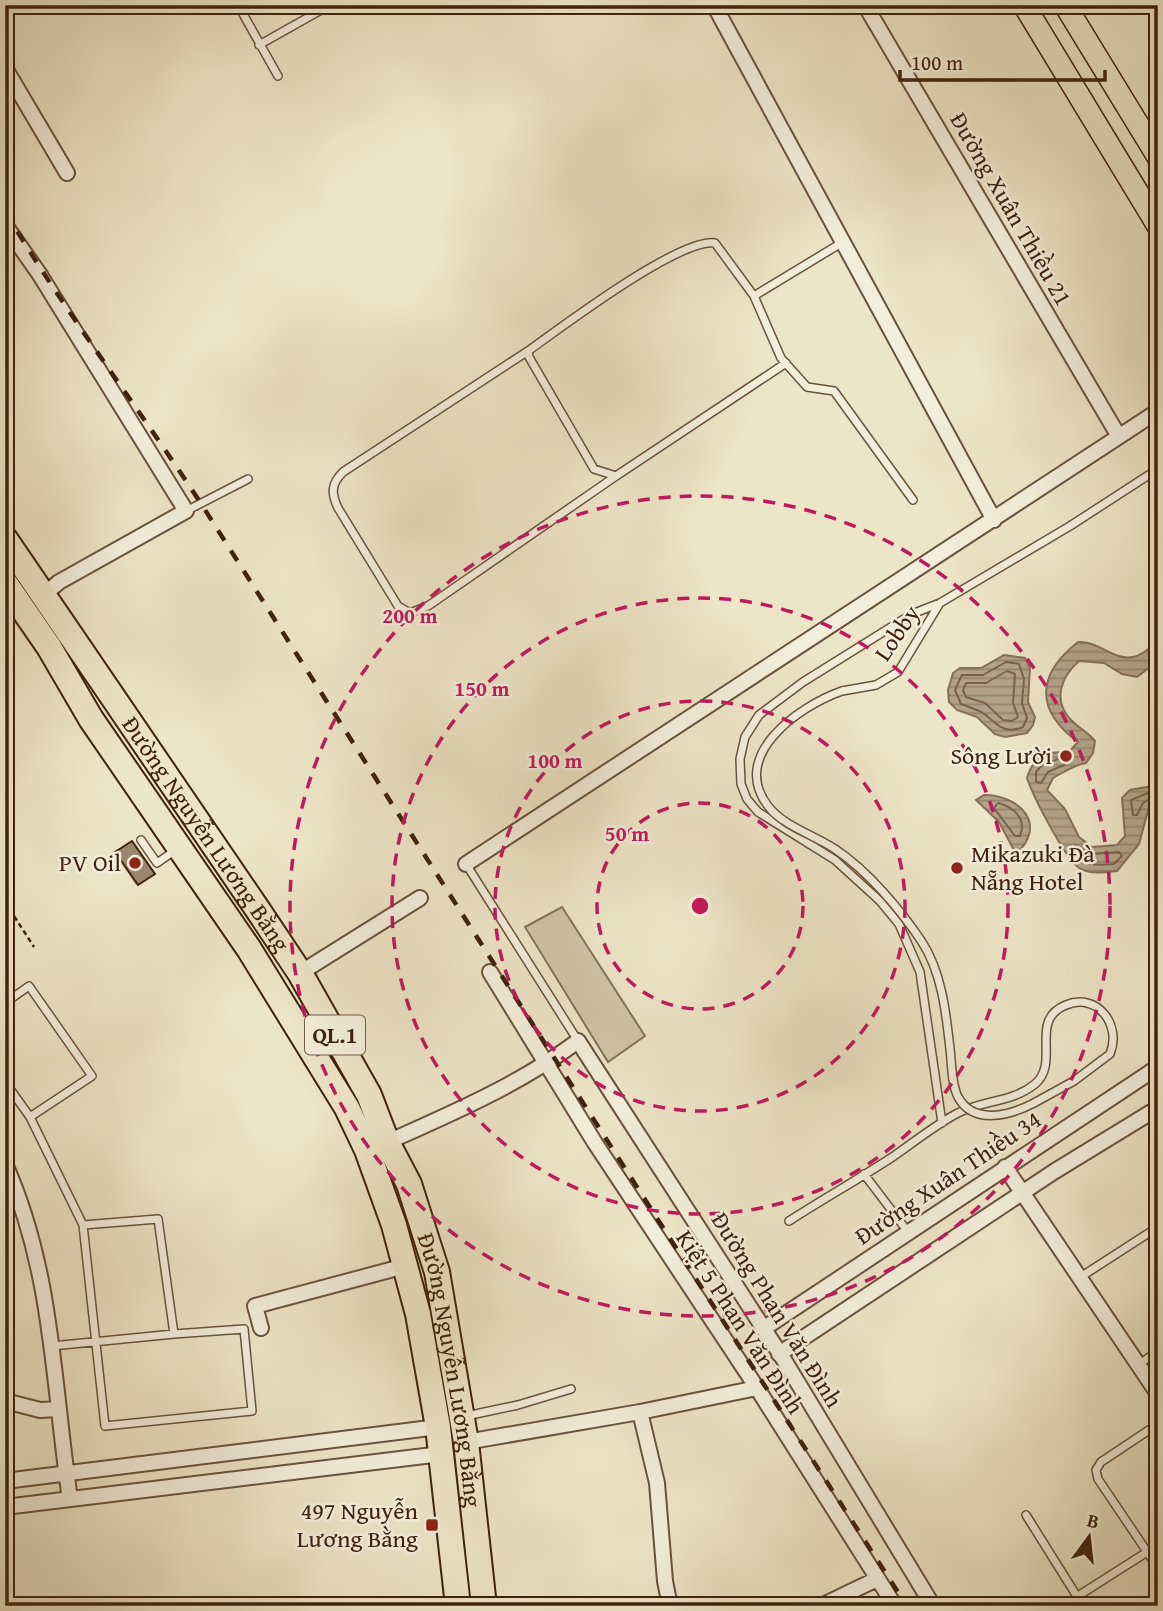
<svg xmlns="http://www.w3.org/2000/svg" width="1163" height="1611" viewBox="0 0 1163 1611" font-family="'Gentium Book Plus',serif">
<defs>
<pattern id="water-rules" width="6" height="5" patternUnits="userSpaceOnUse" patternTransform="scale(1.75)"><rect width="6" height="5" fill="#b2a388"/><path d="M0 2.5h6" fill="none" stroke="#92846e"/></pattern>
</defs>
<rect width="100%" height="100%" fill="#ede5c7"/>
<filter id="stains"><feTurbulence type="fractalNoise" baseFrequency=".00286" numOctaves="4"/><feColorMatrix values="0 0 0 0 .2 0 0 0 0 .09 0 0 0 0 .02 0 0 0 .5 -.17"/></filter>
<radialGradient id="worn" r=".72"><stop offset=".6" stop-color="#630" stop-opacity="0"/><stop offset="1" stop-color="#630" stop-opacity=".3"/></radialGradient>
<path fill="#cfc4a8" stroke="#86735b" stroke-width="2" d="M562 907 645 1036 608 1062 525 927Z"/>
<path fill="url(#water-rules)" stroke="#846f57" stroke-width="2" d="M1078 642C1099 641 1114 661 1133 657 1142 656 1150 647 1158 642V661L1137 677 1122 674 1104 663 1079 661C1062 676 1052 699 1070 719 1077 727 1088 732 1095 741L1093 753 1086 763C1074 765 1064 772 1053 778L1047 790 1065 809 1079 837 1092 847 1117 845 1125 836 1122 798 1130 790 1158 785V804L1149 807 1139 844 1117 871C1106 872 1090 875 1079 868 1064 857 1033 796 1027 778 1033 757 1048 750 1068 753L1078 742C1035 710 1036 675 1078 642Z
M1004 655 1025 658 1030 668 1028 702 1035 717 1033 725 1027 733 1005 737 995 734 977 717 957 710 949 702 948 690 953 673 960 668H981Z
M984 795C1020 795 1048 825 1016 854L999 822 976 800Z"/>
<path fill="#0003" d="M116 853 151 875 135 885Z"/>
<g fill="none" stroke-linecap="round" stroke-linejoin="round">
<path stroke="#78624b" stroke-width="2" d="M1006 662 1019 664 1024 679 1022 703 1027 718 1023 727C1002 735 998 724 983 713 977 709 968 707 961 704L955 690 962 675H983Z
M1007 671 1015 674 1013 703 1018 717 1012 721 1003 720 985 703 966 697 963 690 966 683H986Z
M1058 759 1064 761V765L1048 772 1041 783 1036 782V772L1042 765Z
M1148 793 1151 798 1143 803 1137 815H1133L1131 800Z
M998 803C1014 807 1027 819 1020 836H1015L994 808Z
M1075 845 1092 854 1119 852 1122 856 1114 864C1095 866 1082 866 1073 849Z"/>
</g>
<path fill="#99876e" stroke="#3e220e" stroke-width="2" d="M132 841 155 874 138 885 115 852Z"/>
<g fill="none" stroke-linecap="round" stroke-linejoin="round">
<defs>
<path id="lane" d="M238 5 278 76
M259 45 330 5
M843 242 754 296 781 358 807 387 834 391 913 500
M754 296 715 243C679 238 562 327 528 351L529 357 594 469 616 476 786 363
M528 351 343 472C331 484 331 493 338 508L398 606 410 613 428 606 616 476
M186 511 248 479
M842 691 876 685 898 672 940 603
M141 840 157 863 177 849
M466 864 578 1041
M5 1003 29 986 92 1076 30 1117
M5 1082 30 1117 83 1225 105 1426 252 1411 244 1329 174 1334 158 1219 83 1225
M942 1123 920 972 899 924 880 901 835 860 758 812 747 799 741 784 740 759 745 737 759 715 803 682 912 614 940 603 1070 526 1158 469
M864 1174 908 1232
M789 1221C823 1199 859 1179 894 1156 914 1142 934 1126 956 1114 981 1100 1012 1103 1035 1084 1061 1062 1028 1020 1066 1005 1097 992 1122 1025 1110 1054L1074 1081 1034 1103
M1079 1278 1158 1227
M52 1346 174 1334
M1138 1365 1158 1351
M466 1416 518 1405 571 1389
M1158 1424 1101 1462 1096 1470 1098 1479 1158 1568
M1026 1515 1083 1606
M1078 1596 1158 1545"/>
<path id="street" d="M714 5 994 520
M865 5 1118 435
M5 68 67 173
M5 225 40 275 186 511 59 582 40 598
M466 864 1158 411
M490 972 595 1143 757 1388 895 1606
M300 973 420 898
M381 1145C448 1115 519 1085 578 1041L784 1360 933 1606
M5 1164C53 1271 53 1385 70 1499
M1005 1167 1158 1394
M261 1328 255 1306 405 1266
M763 1329 1158 1067
M779 1354 1055 1171 1158 1108
M5 1401 40 1410 59 1409
M640 1412 657 1483 665 1581 670 1606
M466 1442 640 1412 757 1388
M5 1481 438 1427
M5 1507 441 1454
M821 1606 877 1579"/>
<path id="primary" d="M1024 5 1158 226
M1065 5 1158 157"/>
<g id="highway">
<path id="s1" d="M5 539 258 910 300 973 369 1095 387 1142 409 1184 437 1272 466 1442 484 1606"/>
<path d="M5 583 49 647 91 719 249 949 347 1108 367 1150 394 1225 418 1314 438 1427 458 1606"/>
</g>
</defs>
<use href="#lane" stroke="#6a533c" stroke-width="10"/>
<use href="#street" stroke="#6a533c" stroke-width="18"/>
<use href="#primary" stroke="#3e220e" stroke-width="24"/>
<use href="#highway" stroke="#3e220e" stroke-width="28"/>
<path stroke="#3e220e" stroke-width="2.5" stroke-dasharray="5 3.5" stroke-linecap="butt" d="M5 902 34 947"/>
<use href="#lane" stroke="#f3eedb" stroke-width="7"/>
<use href="#street" stroke="#f3eedb" stroke-width="14"/>
<use href="#primary" stroke="#ede5c7" stroke-width="21"/>
<use href="#highway" stroke="#ede5c7" stroke-width="24"/>
<path stroke="#3e220e" stroke-width="4.5" stroke-dasharray="12 12" stroke-linecap="butt" d="M5 211C69 319 147 418 214 524 443 885 674 1246 907 1606"/>
<defs>
<path id="lane-bridge" d="M842 691C799 706 729 755 768 806 783 826 814 835 835 849 868 871 900 909 922 942 942 973 946 1013 950 1049 952 1064 951 1083 958 1097 974 1126 1011 1115 1034 1103"/>
</defs>
<use href="#lane-bridge" stroke="#6a533c" stroke-width="10" stroke-linecap="butt"/>
<use href="#lane-bridge" stroke="#f3eedb" stroke-width="7"/>
</g>
<g fill="none" stroke="#c2185b" stroke-width="3.5" stroke-dasharray="12 9">
<circle cx="700" cy="906" r="103"/>
<circle cx="700" cy="906" r="205"/>
<circle cx="700" cy="906" r="308"/>
<circle cx="700" cy="906" r="410"/>
</g>
<g fill="#8f2418" stroke="#f3eedb" stroke-width="2.5">
<circle cx="1066" cy="756" r="7"/>
<circle cx="135" cy="863" r="7"/>
<circle cx="957" cy="868" r="7"/>
<rect x="425" y="1518" width="14" height="14" rx="3.5"/>
</g>
<g text-anchor="middle" stroke-width="5" stroke-linejoin="round" paint-order="stroke">
<rect fill="#f3eedb" stroke="#745f4c" stroke-width="2" x="305" y="1015.5" width="60" height="39" rx="5"/>
<g font-size="23" font-weight="bold" fill="#3e220e">
<text x="335" y="1043">QL.1</text>
</g>
<g font-size="24" fill="#3e220e" stroke="#f3eedb">
<text transform="translate(1011 209) rotate(60)" y="8">Đường Xuân Thiều 21</text>
<text transform="translate(897 633) rotate(-56)" y="8">Lobby</text>
<text dy="8" stroke="none"><textPath href="#s1" startOffset="357">Đường Nguyễn Lương Bằng</textPath></text>
<text transform="translate(948 1178) rotate(-34)" y="8">Đường Xuân Thiều 34</text>
<text transform="translate(777 1310) rotate(58)" y="8">Đường Phan Văn Đình</text>
<text transform="translate(740 1322) rotate(57)" y="8">Kiệt 5 Phan Văn Đình</text>
<text dy="8" stroke="none"><textPath href="#s1" startOffset="954">Đường Nguyễn Lương Bằng</textPath></text>
</g>
<g font-size="24" fill="#3e220e" stroke="#f3eedb" text-anchor="end">
<text x="1052" y="764">Sông Lười</text>
<text x="971" y="862" text-anchor="start">Mikazuki Đà<tspan x="971" dy="28">Nẵng Hotel</tspan></text>
<text x="121" y="871">PV Oil</text>
<text x="418" y="1519">497 Nguyễn<tspan x="418" dy="28">Lương Bằng</tspan></text>
</g>
</g>
<circle cx="700" cy="906" r="10" fill="#c2185b" stroke="#f3eedb" stroke-width="3.5"/>
<g font-size="21" text-anchor="middle" font-weight="bold" fill="#c2185b" stroke="#f3eedb" stroke-width="5" stroke-linejoin="round" paint-order="stroke">
<text x="410" y="623">200 m</text>
<text x="482" y="696">150 m</text>
<text x="555" y="768">100 m</text>
<text x="627" y="841">50 m</text>
</g>
<rect width="1163" height="1611" fill="none" stroke="#ede5c7" stroke-width="28"/>
<rect x="7" y="7" width="1149" height="1597" fill="none" stroke="#3e220e" stroke-width="3.5"/>
<rect x="14" y="14" width="1135" height="1583" fill="none" stroke="#3e220e" stroke-width="2"/>
<g transform="translate(1089 1537) rotate(15)" stroke="#f3eedb" stroke-width="5" paint-order="stroke">
<path d="M0-5L12 26L0 18L-12 26Z" fill="#3e220e"/>
<text y="-10" font-size="19" font-weight="bold" text-anchor="middle" fill="#3e220e">B</text>
</g>
<path d="M900 70v10h205v-10" fill="none" stroke="#3e220e" stroke-width="3.5"/>
<text x="911" y="70" font-size="21" fill="#3e220e" stroke="#f3eedb" stroke-width="5" paint-order="stroke">100 m</text>
<rect width="100%" height="100%" filter="url(#stains)"/>
<rect width="100%" height="100%" fill="url(#worn)"/>
</svg>
